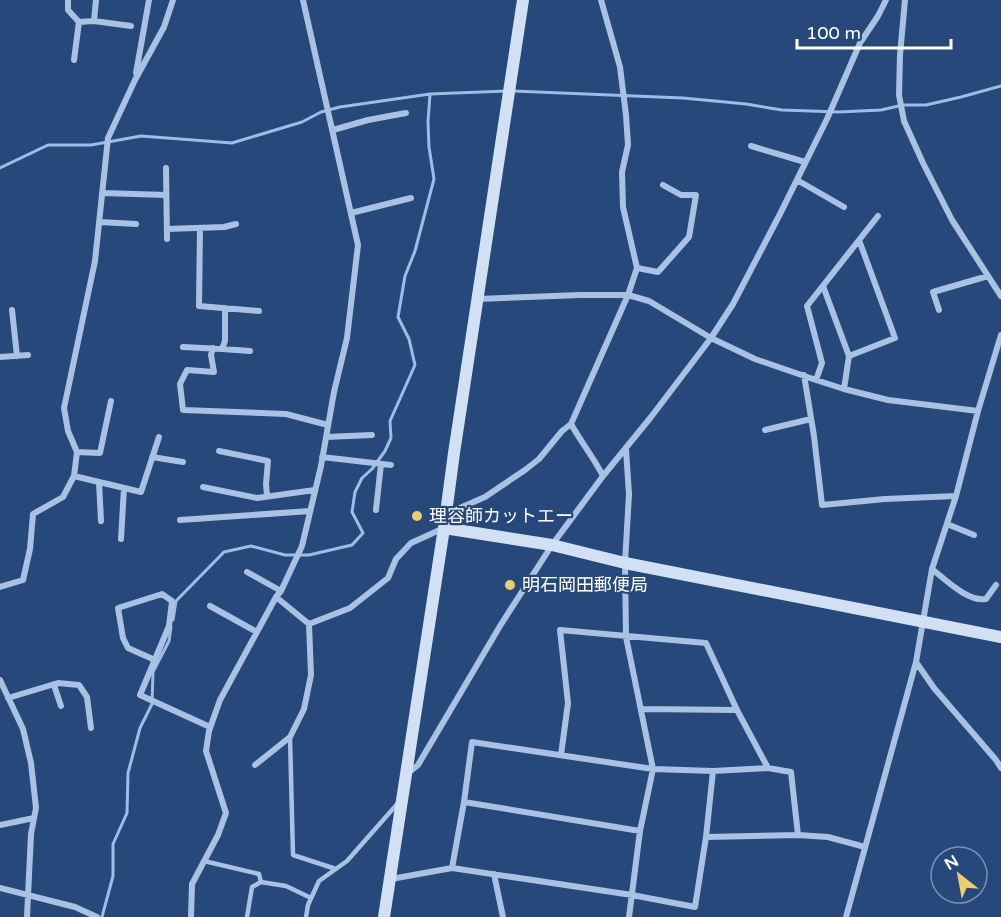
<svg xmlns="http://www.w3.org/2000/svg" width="1001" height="917" viewBox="0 0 1001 917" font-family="'Varela Round','Noto Sans JP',sans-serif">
<rect width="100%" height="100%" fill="#26487b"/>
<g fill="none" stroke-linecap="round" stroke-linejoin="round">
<path stroke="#9ebde5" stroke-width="3" d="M513 91 683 98 746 104 782 110 839 112 881 110 903 105H926L961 97 1001 86
M0 168 48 145H91L141 136 232 143 302 122 321 112 340 107 430 94 507 91
M173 620 176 601 224 552 251 546 285 555H309L352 545 363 533 352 512 355 492 362 478 372 469 385 451 391 438 390 421 415 365 409 339 398 317 405 276 415 251 434 179 429 147 428 122 430 94
M102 917 113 876V844L127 813 128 773 140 728 152 704 153 672 169 641 171 627"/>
<path stroke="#a9c2e4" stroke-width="4.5" d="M290 737 293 855 336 869
M204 861 259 874 261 882 286 886 311 898
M247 917 252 887 261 882
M306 917 308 905 319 881 347 861 399 802"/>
<path stroke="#a9c2e4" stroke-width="6" d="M68 0V10L79 22
M905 0 900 55 899 95 904 121 923 163 952 220 1001 296
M94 21 131 26
M74 60 79 22 94 21 96 0
M136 73 149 0
M333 130 368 120 406 113
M751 146 805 162
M166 168 167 239
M797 180 844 207
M102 193 166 195
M351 213 411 198
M100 222 136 224
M200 228 199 306 259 311
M167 229 224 227 236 224
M637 268 658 272 689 237 696 195H681L663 185
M823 286 849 356 895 338 859 240
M478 299 580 295H628L649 301 711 338 755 359 816 380 844 389 888 400 978 411
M12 310 17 356
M939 310 933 292 988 276
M183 347 222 349 225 341V308
M213 348 211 355 214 372 187 370 180 384 183 410 286 414 328 425
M222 349 250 351
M0 357 28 355
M804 375 814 436 822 505 885 499 956 496
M816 380 822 363 807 306 878 216
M844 389 849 356
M571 424C581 442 594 458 603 476
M765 430 811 419
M326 437 372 435
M626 450 629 494 625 563 626 637 653 769 640 831 629 917
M219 451 268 461 266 484 267 496
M77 452 100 453 111 401
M152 457 183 462
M322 457 391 465
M74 476 141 492 159 437
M99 482 101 521
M203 487 257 498 315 490
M376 510 381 464
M446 514 485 497 525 470 539 459 562 431 571 424 628 295 637 268 623 207 622 172 628 145 626 115 620 67 601 0
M180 520 310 511
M947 524 974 535
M121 539 124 488
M932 569C946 580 968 602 986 599L996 585
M247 572 281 591
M0 587 23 580 30 549 33 514 63 497 74 476 77 452 68 431 64 408 95 261 108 138 135 80 164 27 173 0
M276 597 309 624 350 608 388 578 396 559 411 543 444 528
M210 606 257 632
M155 660 128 648 123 638 118 608 162 594 172 601 169 626 140 695 210 727
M916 662 934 688 996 760 1001 768
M0 680 23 729 31 763 36 808 31 834 27 917
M54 685 61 706
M8 698 58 683 79 685 87 697 91 728
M641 709 737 710
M255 765 290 737 304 709 311 675 309 624
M407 774 418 765 500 626 552 545 603 476 651 417 711 338 733 304 780 214 827 119 860 43 878 16 886 0
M464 802 640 831
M0 825 34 818
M798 835 828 837 865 847
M706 837 713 771
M452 868 464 802 472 742 653 769 713 771 768 768
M494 874 503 917
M391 879 452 868 632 895 695 907 706 837 798 835 791 772 768 768 737 710 706 643 560 630 568 703 561 755
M0 888 75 907 97 917
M191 917 192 884 218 835 226 813 206 751 209 731 220 700 276 597 281 591 302 546 321 466 334 392 347 338 358 245 303 0
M846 917 916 662 932 569 956 496 978 411 1001 335"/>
<path stroke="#d2e0f4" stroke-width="12" d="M444 528 552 545 625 563 1001 637
M384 917 444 528 454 453 523 0"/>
</g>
<g fill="#edcc6e" stroke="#26487b" stroke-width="2">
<circle cx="417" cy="516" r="6"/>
<circle cx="510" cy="585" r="6"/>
</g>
<g text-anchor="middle" stroke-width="4.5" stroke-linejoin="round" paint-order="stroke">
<g font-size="18" fill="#fff" stroke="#26487b" text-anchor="start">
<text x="429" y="522">理容師カットエー</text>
<text x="522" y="591">明石岡田郵便局</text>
</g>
</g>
<g transform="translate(959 875) rotate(329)"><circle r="28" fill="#26487b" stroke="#7d91b0" stroke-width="1.5"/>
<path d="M0-4.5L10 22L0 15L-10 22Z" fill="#edcc6e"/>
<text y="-9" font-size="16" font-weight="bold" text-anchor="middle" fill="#ffffff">N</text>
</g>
<path d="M797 39v9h154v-9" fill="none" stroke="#ffffff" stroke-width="3"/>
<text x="806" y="39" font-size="18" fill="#ffffff" stroke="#26487b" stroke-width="4.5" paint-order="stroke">100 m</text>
</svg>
